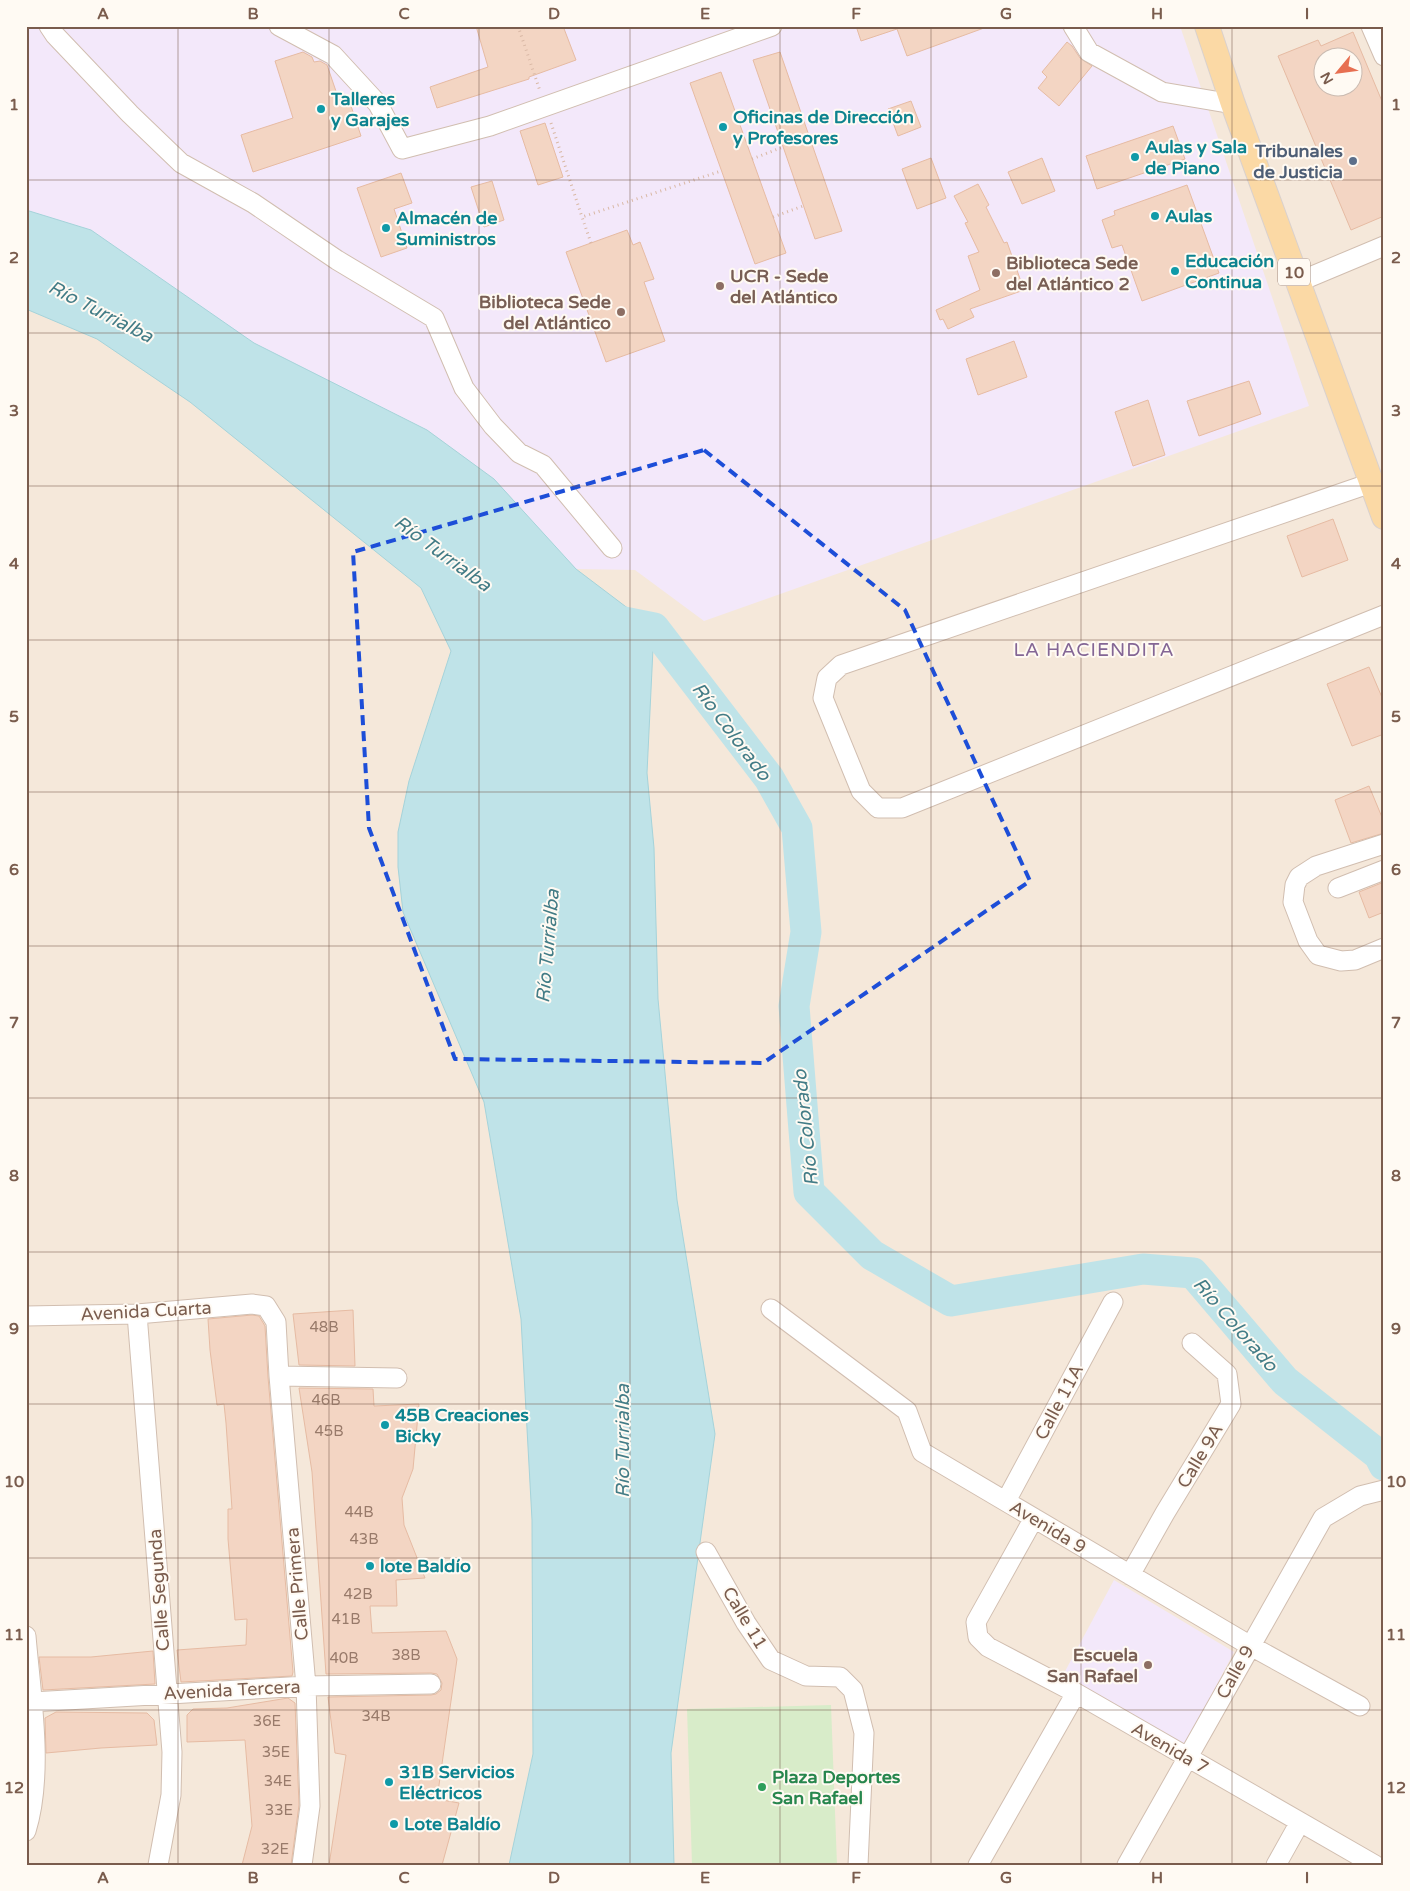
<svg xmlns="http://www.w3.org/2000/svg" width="1410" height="1891" viewBox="0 0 1410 1891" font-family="'Varela Round',sans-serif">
<rect width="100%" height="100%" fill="#fdf6ec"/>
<path fill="#f5e8da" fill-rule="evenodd" d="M26 26H1384V1865H26ZM1322 58H1352V88H1322Z"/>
<path fill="#f3e8fa" d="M26 26H1180L1309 406 704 621 635 570 576 569 494 479 427 430 254 343 26 211Z
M1114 1580 1234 1652 1183 1749 1062 1677Z"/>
<path fill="#d8ecc9" d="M831 1705 837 1865H692L687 1709Z"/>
<path fill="#bfe3e8" stroke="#a5d3da" d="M26 210 91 230 254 343 427 430 494 479 576 569 654 628 647 773 654 848 658 999 677 1200 715 1434 671 1753 674 1865H509L533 1754 532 1520 521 1319 484 1102 403 912 398 867V832L409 781 451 651 421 588 190 402 97 339 26 309Z"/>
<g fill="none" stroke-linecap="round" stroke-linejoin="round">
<path stroke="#bfe3e8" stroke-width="31" d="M614 620 654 628 769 778 797 828 806 932 794 1006 809 1192 872 1255 951 1301 1143 1269 1193 1273 1285 1381 1379 1455 1384 1465"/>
</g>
<path fill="#f3d5c3" stroke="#e6bba3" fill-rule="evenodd" d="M476 26H563L576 60 529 77V79L437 108 430 87 488 67Z
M856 26H984V28L907 56 897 29 861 41Z
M1353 32 1384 106V216L1351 230 1278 56 1318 40 1321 46ZM1322 58H1352V88H1322Z
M1067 42 1072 46 1080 58 1092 66 1059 106 1038 88 1047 77 1042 72Z
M303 52 312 57 314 62 320 61 327 65 339 100 348 97 361 136 253 172 241 135 293 118 275 61Z
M780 52 842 231 815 239 753 60Z
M721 72 786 253 755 264 690 83Z
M911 101 921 127 898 136 888 109Z
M545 123 563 177 538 185 520 131Z
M1173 126 1185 159 1097 189 1086 156Z
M931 158 946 198 917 209 902 169Z
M1042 158 1055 191 1022 204 1008 172Z
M401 173 412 203 394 209 407 248 381 257 357 188Z
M492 181 504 220 484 227 471 187Z
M978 184 989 205 986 207 1004 243 1007 242 1024 290 970 309 974 317 948 329 943 319 940 320 936 310 980 290 968 256 979 252 965 223 968 222 954 196Z
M1187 185 1219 273 1142 301 1122 245 1112 248 1102 220 1115 215 1114 211Z
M627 230 633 245 640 242 654 279 644 282 665 341 606 362 566 252Z
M1014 341 1027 377 978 395 966 359Z
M1249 381 1261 414 1199 436 1187 401Z
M1148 400 1165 455 1133 466 1115 412Z
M1333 519 1348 560 1302 577 1287 536Z
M1369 667 1384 702V734L1352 746 1327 684Z
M1369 786 1384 822V833L1351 843 1335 800Z
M1384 882V912L1369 918 1359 892Z
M353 1310 355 1366 299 1365 293 1314Z
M252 1315 259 1316 265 1326 268 1377 293 1672 292 1676 181 1682 177 1650 246 1645 247 1619 235 1620 228 1539V1509H232L226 1423 224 1404 217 1405 210 1350 208 1319Z
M299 1388 373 1389 374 1406 419 1404 413 1469 402 1498 404 1525 425 1578 396 1580 397 1606H370L372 1633 446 1631 457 1659 437 1799 459 1803 442 1865H329L346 1755 335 1753 328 1697 431 1695 436 1694 441 1690 442 1683 437 1674 431 1673 326 1674 312 1472Z
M153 1651 155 1684 43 1690 39 1657H91Z
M288 1698 295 1703 299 1805 291 1865H242L252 1826 245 1740 187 1742V1715L193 1709 227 1708Z
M56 1712 147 1713 154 1720 157 1745 101 1748 46 1753 45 1718Z"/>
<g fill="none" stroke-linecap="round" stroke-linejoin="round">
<defs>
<path id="minor" d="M49 26 55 35 130 114 181 163 253 203 337 260 434 318 464 388 493 426 519 453 543 465 612 548
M279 26 333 55 378 104 402 149 490 126 772 26
M1073 26 1089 52 1162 92 1233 104
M1371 26 1384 56
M1298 282 1384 246
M1371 483 841 665 827 678 823 698 861 791 878 808H902L1384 615
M1384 844 1316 866 1299 877 1295 885 1293 902 1308 941 1318 955 1341 961 1355 960 1384 948
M1338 888 1384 870
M771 1309 907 1411 922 1452 1249 1645 1360 1706
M137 1314 172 1752 171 1795 158 1865
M26 1316 137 1314 252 1304 266 1306 276 1322 279 1376 306 1686 310 1806 302 1865
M279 1376 397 1378
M1006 1501 1113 1302
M1034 1518 976 1622 978 1637 988 1647 1076 1693 1375 1865
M706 1552 746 1623 771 1660 806 1676 840 1677 853 1690 864 1733 858 1865
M1130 1575 1165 1513 1231 1404 1227 1374 1192 1343
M26 1636C31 1696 44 1773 26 1831
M32 1702 306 1686 431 1684
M978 1865 1076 1693
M1127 1865 1323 1518 1360 1496 1384 1490
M1276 1865 1300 1822"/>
<path id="major" d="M1207 26 1233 104 1384 517"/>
</defs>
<use href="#minor" stroke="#d1beb0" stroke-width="21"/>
<use href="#major" stroke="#dad1cd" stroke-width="26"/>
<path stroke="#d9b8a5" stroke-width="3" stroke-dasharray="1 4" stroke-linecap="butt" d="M518 26 540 91
M551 123 582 217
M752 159 783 147
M773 217 803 206
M591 243 582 217 721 171"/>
<use href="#minor" stroke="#fff" stroke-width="19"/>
<use href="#major" stroke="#fbd9a5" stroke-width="24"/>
</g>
<path fill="none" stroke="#1d4ed8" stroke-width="4" stroke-dasharray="10 6" stroke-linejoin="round" d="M704 450 905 610 1030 881 763 1063 455 1059 369 828 353 552Z"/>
<path fill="none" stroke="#7a5c4d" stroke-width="1" stroke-opacity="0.55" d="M178 26V1865M329 26V1865M479 26V1865M630 26V1865M780 26V1865M931 26V1865M1081 26V1865M1232 26V1865M26 180H1384M26 333H1384M26 486H1384M26 640H1384M26 792H1384M26 946H1384M26 1098H1384M26 1252H1384M26 1404H1384M26 1558H1384M26 1710H1384"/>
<g fill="#0f9aa8" stroke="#fffaf3" stroke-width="2">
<circle cx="321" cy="109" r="5"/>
<circle cx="723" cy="127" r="5"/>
<circle cx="1135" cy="157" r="5"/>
<circle cx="1155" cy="216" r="5"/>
<circle cx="386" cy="228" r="5"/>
<circle cx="1175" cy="271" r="5"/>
<circle cx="385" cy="1425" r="5"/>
<circle cx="370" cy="1566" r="5"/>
<circle cx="389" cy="1782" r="5"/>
<circle cx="394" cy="1824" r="5"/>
</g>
<circle fill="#5c6f8a" stroke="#fffaf3" stroke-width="2" cx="1353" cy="161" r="5"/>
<g fill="#8d6e63" stroke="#fffaf3" stroke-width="2">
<circle cx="996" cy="273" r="5"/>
<circle cx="720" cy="286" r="5"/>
<circle cx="621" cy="312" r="5"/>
<circle cx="1148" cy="1665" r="5"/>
</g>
<circle fill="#2e9e5b" stroke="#fffaf3" stroke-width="2" cx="762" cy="1787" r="5"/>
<g text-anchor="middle" stroke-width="4" stroke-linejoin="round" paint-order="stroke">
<g font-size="15" fill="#987a6a">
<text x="324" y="1332">48B</text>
<text x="326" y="1405">46B</text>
<text x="329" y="1436">45B</text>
<text x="359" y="1517">44B</text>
<text x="364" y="1544">43B</text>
<text x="358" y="1599">42B</text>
<text x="346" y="1624">41B</text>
<text x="406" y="1660">38B</text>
<text x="344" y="1663">40B</text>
<text x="376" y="1721">34B</text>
<text x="267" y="1726">36E</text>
<text x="276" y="1757">35E</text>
<text x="278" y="1786">34E</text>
<text x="279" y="1815">33E</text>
<text x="275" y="1854">32E</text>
</g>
<rect fill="#fffaf3" stroke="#a28b7f" stroke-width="1" x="1278" y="258.5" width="32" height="27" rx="4"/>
<g font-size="16" font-weight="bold" fill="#7a5c4d">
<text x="1294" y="278">10</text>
</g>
<g font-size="18" font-weight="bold" fill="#0d838f" stroke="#fffaf3" text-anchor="start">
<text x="331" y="105">Talleres<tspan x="331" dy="21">y Garajes</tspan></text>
<text x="733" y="123">Oficinas de Dirección<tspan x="733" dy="21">y Profesores</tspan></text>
<text x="1145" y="153">Aulas y Sala<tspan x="1145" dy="21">de Piano</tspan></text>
<text x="1165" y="222">Aulas</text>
<text x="396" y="224">Almacén de<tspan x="396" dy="21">Suministros</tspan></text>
<text x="1185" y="267">Educación<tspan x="1185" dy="21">Continua</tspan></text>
<text x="395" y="1421">45B Creaciones<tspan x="395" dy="21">Bicky</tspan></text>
<text x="380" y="1572">lote Baldío</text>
<text x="399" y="1778">31B Servicios<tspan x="399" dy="21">Eléctricos</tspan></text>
<text x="404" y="1830">Lote Baldío</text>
</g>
<g font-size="18" font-weight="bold" fill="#4e5e75" stroke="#fffaf3" text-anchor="end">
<text x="1343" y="157">Tribunales<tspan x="1343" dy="21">de Justicia</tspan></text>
</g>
<g font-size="18" font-weight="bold" fill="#785e54" stroke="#fffaf3" text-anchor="start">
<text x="1006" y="269">Biblioteca Sede<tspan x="1006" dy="21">del Atlántico 2</tspan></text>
<text x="730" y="282">UCR - Sede<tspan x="730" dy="21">del Atlántico</tspan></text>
<text x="611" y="308" text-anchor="end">Biblioteca Sede<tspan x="611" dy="21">del Atlántico</tspan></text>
<text x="1138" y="1661" text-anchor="end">Escuela<tspan x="1138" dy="21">San Rafael</tspan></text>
</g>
<g font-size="18" fill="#7a5c4d" stroke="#fffaf3">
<text transform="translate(146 1311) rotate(-3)" y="6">Avenida Cuarta</text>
<text transform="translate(1059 1402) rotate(-62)" y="6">Calle 11A</text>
<text transform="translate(1200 1456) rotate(-59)" y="6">Calle 9A</text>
<text transform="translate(1048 1527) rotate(31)" y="6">Avenida 9</text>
<text transform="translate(297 1584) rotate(-95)" y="6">Calle Primera</text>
<text transform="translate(159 1590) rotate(-94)" y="6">Calle Segunda</text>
<text transform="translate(745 1618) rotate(59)" y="6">Calle 11</text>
<text transform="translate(1235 1672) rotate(-61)" y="6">Calle 9</text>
<text transform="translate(232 1690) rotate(-3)" y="6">Avenida Tercera</text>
<text transform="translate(1170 1748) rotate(30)" y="6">Avenida 7</text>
</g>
<g font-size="18" font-weight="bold" fill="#27864d" stroke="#fffaf3" text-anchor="start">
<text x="772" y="1783">Plaza Deportes<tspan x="772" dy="21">San Rafael</tspan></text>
</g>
<g font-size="19" font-style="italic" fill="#437c86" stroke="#fffaf3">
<text transform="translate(101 311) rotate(27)" y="7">Río Turrialba</text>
<text transform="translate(443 553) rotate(36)" y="7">Río Turrialba</text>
<text transform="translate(732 731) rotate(53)" y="7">Río Colorado</text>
<text transform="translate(547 946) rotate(-85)" y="7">Río Turrialba</text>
<text transform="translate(805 1128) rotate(-96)" y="7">Río Colorado</text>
<text transform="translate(1236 1324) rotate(49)" y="7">Río Colorado</text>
<text transform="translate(622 1441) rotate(-90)" y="7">Río Turrialba</text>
</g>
<g font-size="19" letter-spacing="1" fill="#846695" stroke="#fffaf3">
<text x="1094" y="656">LA HACIENDITA</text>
</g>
</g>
<rect width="1410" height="1891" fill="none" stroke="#fffaf3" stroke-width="55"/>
<g transform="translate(1338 72) rotate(241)"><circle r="24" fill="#fffaf3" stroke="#cabbb1"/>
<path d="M0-4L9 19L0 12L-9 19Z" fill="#e76f51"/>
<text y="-8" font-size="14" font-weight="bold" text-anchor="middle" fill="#7a5c4d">N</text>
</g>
<rect x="28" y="28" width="1354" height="1836" fill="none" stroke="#7a5c4d" stroke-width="2"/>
<g font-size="16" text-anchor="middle" font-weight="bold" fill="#7a5c4d">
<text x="103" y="19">A</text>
<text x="253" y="19">B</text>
<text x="404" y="19">C</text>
<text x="554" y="19">D</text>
<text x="705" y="19">E</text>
<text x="856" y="19">F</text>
<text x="1006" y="19">G</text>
<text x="1157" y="19">H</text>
<text x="1307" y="19">I</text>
<text x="14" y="110">1</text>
<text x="1396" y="110">1</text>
<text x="14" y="263">2</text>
<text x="1396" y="263">2</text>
<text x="14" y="416">3</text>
<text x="1396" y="416">3</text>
<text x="14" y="569">4</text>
<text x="1396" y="569">4</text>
<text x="14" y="722">5</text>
<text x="1396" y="722">5</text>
<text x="14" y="875">6</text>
<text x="1396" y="875">6</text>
<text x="14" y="1028">7</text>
<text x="1396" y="1028">7</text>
<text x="14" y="1181">8</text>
<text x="1396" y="1181">8</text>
<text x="14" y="1334">9</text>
<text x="1396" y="1334">9</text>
<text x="14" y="1487">10</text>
<text x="1396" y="1487">10</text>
<text x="14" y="1640">11</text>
<text x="1396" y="1640">11</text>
<text x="14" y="1793">12</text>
<text x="1396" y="1793">12</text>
<text x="103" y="1883">A</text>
<text x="253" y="1883">B</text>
<text x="404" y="1883">C</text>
<text x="554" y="1883">D</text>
<text x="705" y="1883">E</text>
<text x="856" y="1883">F</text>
<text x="1006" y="1883">G</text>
<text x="1157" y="1883">H</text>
<text x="1307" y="1883">I</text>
</g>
</svg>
